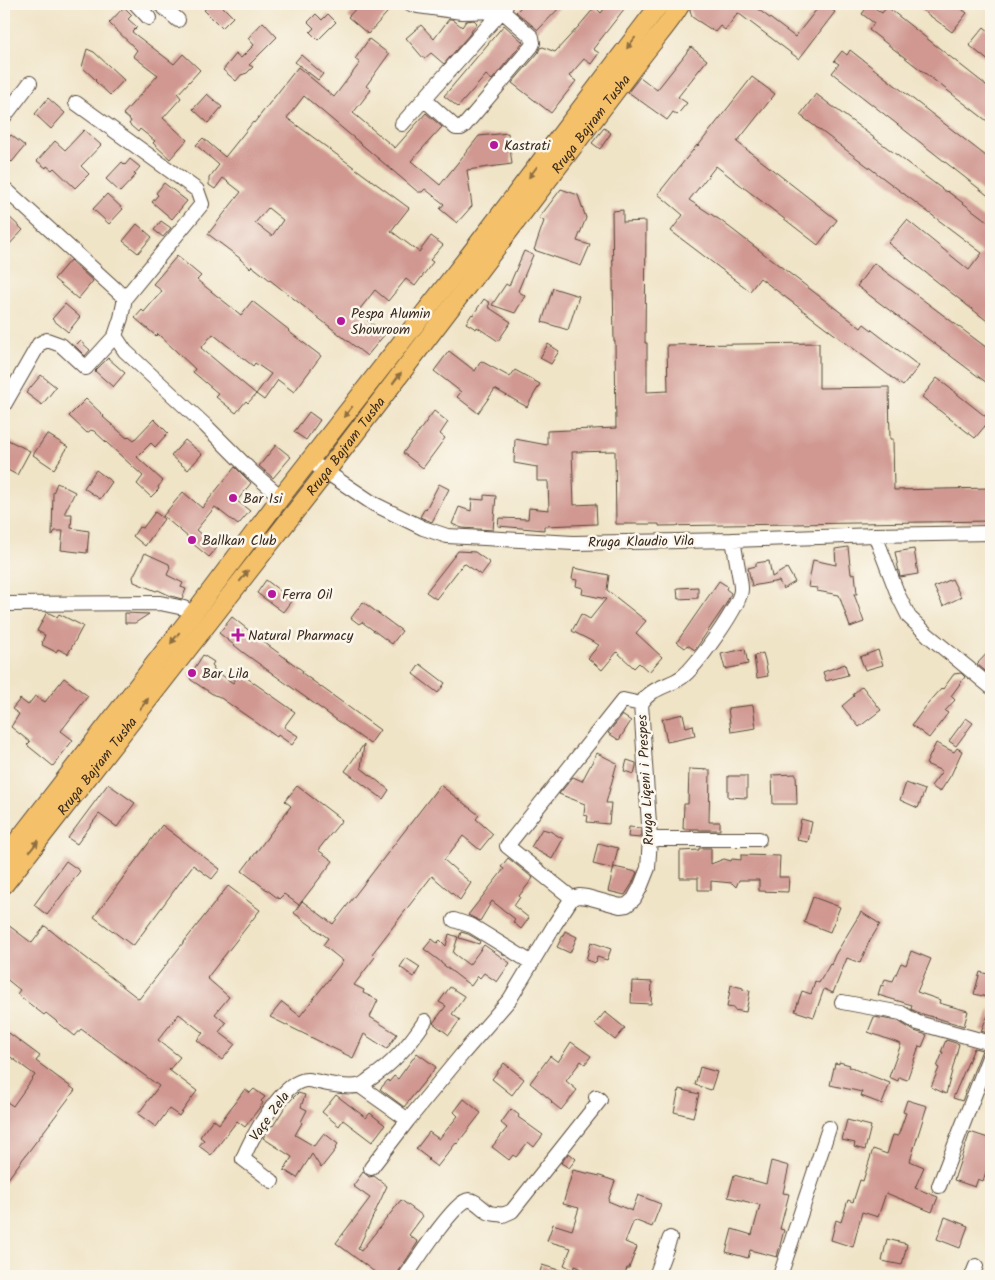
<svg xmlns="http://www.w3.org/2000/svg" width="995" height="1280" viewBox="0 0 995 1280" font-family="Kalam,sans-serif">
<rect width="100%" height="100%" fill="#fbf7ec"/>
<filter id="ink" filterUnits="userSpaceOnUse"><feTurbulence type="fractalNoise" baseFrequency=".02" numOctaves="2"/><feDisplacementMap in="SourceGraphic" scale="10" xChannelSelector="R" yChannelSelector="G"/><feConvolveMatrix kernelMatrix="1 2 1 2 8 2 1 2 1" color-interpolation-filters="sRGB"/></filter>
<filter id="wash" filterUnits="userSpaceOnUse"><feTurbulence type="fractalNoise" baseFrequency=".0096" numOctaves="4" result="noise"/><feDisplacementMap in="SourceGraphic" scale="20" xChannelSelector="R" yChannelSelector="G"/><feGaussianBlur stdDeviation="1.12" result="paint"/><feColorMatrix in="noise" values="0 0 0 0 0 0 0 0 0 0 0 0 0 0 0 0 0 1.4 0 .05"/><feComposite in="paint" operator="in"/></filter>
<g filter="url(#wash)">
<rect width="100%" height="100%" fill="#f0e4c7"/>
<g id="blocks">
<path fill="#d09891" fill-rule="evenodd" d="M211 4H220L233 17 222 28 204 10Z
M360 4H395L368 34 348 17Z
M524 4H563L538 30 516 12Z
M608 4H628L593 49 599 53 591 64 584 59 569 76 576 81 551 113 512 83 538 53 540 48 543 47 555 52 579 26 595 7 601 13Z
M692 4H751L795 37 821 4H824L835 12 799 59 738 13 725 30 720 26 715 32 692 17 690 10Z
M869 4 882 13 887 7 991 89V124L869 30 874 23 862 14Z
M914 4H955L967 13 952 32Z
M124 7 132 15 128 19 137 27 132 32 174 64 183 54 200 70 178 94 181 98 163 118 187 140 170 159 153 143 155 141 140 129 138 132 129 124 131 121 123 114 158 75 133 56 137 50 109 23Z
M316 14 322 20 328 14 336 22 318 40 310 32 314 28 308 22Z
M449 19H452L462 27 466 21 474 20 477 23 469 35 444 64 431 53 424 59 406 38 421 25 434 39Z
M263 22 277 37 249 65 253 67 247 73 241 75 236 81 223 70 236 54 241 58 254 45 248 38Z
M504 25 523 42 492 80 486 75 458 107 444 96Z
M984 27 991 33V63L969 45Z
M369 39 389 54 366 86 371 90 353 113 395 148 426 113 442 127 411 161 440 185 479 136 508 133 512 164 467 170 472 206 457 223 440 209 444 204 425 189 422 192H418L304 96 287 118 409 208 391 231 419 252 431 236 443 245 430 260 433 262 415 286 406 279 388 301 375 290 359 310 358 313 385 334 367 356 252 266 250 268 240 259H241L208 234 241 192 223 178 215 189 209 185V178L219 165 196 145 203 138 225 157 253 122 254 123 298 67 334 97 360 63 355 59ZM268 208 283 220 272 236 255 223Z
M691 47 707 60 678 97 687 103 677 115 673 112 667 120 628 92 640 77 657 90Z
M87 49 94 52 124 80 110 95 95 81 96 80 82 67Z
M850 50 991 160V198L832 73 839 64 834 61 842 51 847 55Z
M301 55 323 74 318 80 295 62Z
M752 77 775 94 737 142 837 220 818 245 716 166 689 200 720 220 776 263 861 328 864 324 919 366 903 386 760 278 750 291 671 231 683 215 658 194 697 145 698 146Z
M207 94 222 107 208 123 193 109Z
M816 94 946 192 947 191 991 224V324L888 243 907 220 969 270 982 253 800 115Z
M48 98 65 113 51 129 35 114Z
M604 128 611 133 600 149 592 143Z
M84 130 101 145 81 166 89 174 75 188 54 168 52 170 47 166 46 168 37 161 55 141 65 150Z
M11 135 25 146 12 162 11 161 4 170V143Z
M130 159 140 167 134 174 136 175 120 192 106 179 122 162 125 165Z
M164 183 187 201 172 219 152 202 158 195 156 193Z
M561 189 578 195 586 218 577 241 590 245 581 266 534 250 544 221 539 218Z
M107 194 123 209 109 224 93 209Z
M623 210V222L646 221 645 343H647V392L668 391 667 345 819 343V388L889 387 890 439H893L894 490 991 488V521L659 526V524H616L615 451 572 452 574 505 596 504 597 524 544 526V530L498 526 499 518 528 519 529 508 549 510 548 481H537V467L514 463 515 439 547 445V431L616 428 615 341H614L612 211Z
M4 212 23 230 4 250Z
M161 221 171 228 163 237 154 230Z
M137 224 152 237 138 253 123 241Z
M524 251 533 255 518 291 525 296 515 313 492 305 506 284 509 286Z
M177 256 201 276 197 280 241 315 252 301 289 330 288 331 321 356 294 392 278 380 264 400 256 394 271 374 255 363 253 366 213 334 201 348 256 394 248 403 246 401 236 413 216 397 219 394 193 372 195 369 158 334 156 336 135 318 142 310 144 312 162 291 153 284Z
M70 260 93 281 78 299 54 279Z
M874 263 991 351V377L987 383 857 286Z
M553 288 579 296 568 330 542 322Z
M484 299 490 303 488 307 511 322 498 341 477 327 476 329 466 323 472 314 473 315Z
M65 304 80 317 68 332 52 319Z
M80 341 90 350 85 356 75 346Z
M548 344 559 351 551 364 540 358Z
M449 351 475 371 481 361 510 377 515 370 540 384 527 407 495 389 478 413 457 397 461 392 434 371Z
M108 358 125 373 113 387 95 371Z
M41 375 56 387 42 405 26 393Z
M937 378 990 420 975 438 922 397Z
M86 399 104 416 103 417 127 438 129 436 134 440 154 419 168 433 155 447 151 443 137 457 163 481 158 487 159 489 151 497 137 484 143 476 94 431 91 430 87 433 69 416Z
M434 411 448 422 440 434 445 438 423 468 403 453Z
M309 412 320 420 306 440 294 432Z
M47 434 68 447 54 469 33 455Z
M4 438 30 451 17 475 4 468Z
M185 440 202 454 188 470 171 456Z
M276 445 291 457 273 478 259 466Z
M235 467 251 483 237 501 250 511 238 525 215 507 196 530 217 548 209 557 187 539 188 537 163 516 183 492 202 508Z
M96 470 112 482 100 499 84 488Z
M57 483 75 492 64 514H72L71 528 89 531 87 553 61 550 63 531H55L52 536 53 493Z
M439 484 449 489 432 522 420 517 425 508 426 509Z
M484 495 496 496 493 530 462 528 452 524 459 507 471 511 472 499 484 500Z
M155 512 164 519 145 546 133 536 139 527 143 528Z
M848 547 851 574 855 573 857 594H854L864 622 850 627 839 595 817 591 818 588 808 587 813 560 836 565 835 549Z
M914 549 918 574 900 577 895 552Z
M458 551 475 552 490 563 481 575 464 563 436 599 426 592Z
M145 553 169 564 170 568 167 575 183 583 181 587 186 589 182 599 171 596 158 590 156 591 134 582 133 577Z
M769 561 772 577 787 568 795 582 783 589 779 581 752 586 748 568 756 566V563Z
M574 568 609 575 607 590 646 621 636 633 662 657 649 672 639 663 634 668 617 652 602 670 588 658 599 645 572 631 581 614 590 619 606 599 582 594 583 588 576 586 577 580 572 579Z
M952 579 961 597 943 606 934 587Z
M266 580 292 600 283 612 257 593Z
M719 581 727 586 726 589 731 593 726 604 695 650 687 645 685 648 677 642Z
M698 587V598L678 599 677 588Z
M363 602 402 631 392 644 362 622 359 624 351 618Z
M47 612 57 617 59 614 83 626 68 654 58 649 56 652 42 645 43 643 42 642 45 635 37 631Z
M125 613 149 614 135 623H125Z
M232 617 261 640 303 671 302 673 380 730 370 744 244 653 219 633Z
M745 649 748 664 725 669 721 654Z
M991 649V676L977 664Z
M878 650 883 665 865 670 860 657Z
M763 653 765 660 768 676 757 678 754 656Z
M203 655 214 662 212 665 214 667 213 669 233 683 240 673 295 712 284 727 298 736 292 745 278 735 277 737 218 696 214 695 191 680 189 673 194 669Z
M420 664 445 683 438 693 413 674Z
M845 664 848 675 826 681 823 672Z
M961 673 965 677 951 696 955 700 945 711 948 713 929 738 912 725 927 705 942 688 943 689 954 674Z
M64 678 88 696 61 731 73 740 53 766 27 745 30 742 11 727 19 714 12 709 20 699 28 705 35 696 45 702Z
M862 686 881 710 859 727 842 706 854 696 853 694Z
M753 705 756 728 731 732 728 708Z
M683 714 686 727 693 725 695 736 667 742 662 719Z
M622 715 631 721 619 740 608 733Z
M966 718 973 723 956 746 949 741Z
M936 743 954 752 957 748 962 751 951 775 940 792 931 786 942 771 926 764Z
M364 744 361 768 389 790 383 799 345 771Z
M597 753 617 763 606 803H611L609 824 587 822 588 816 584 815 585 804 559 794 573 777 582 781Z
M627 760 636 763V766L634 774 624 771Z
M689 769 710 770 709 822H720V830H699V829H683L684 804H688Z
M796 774 797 804H773L772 775Z
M728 776H747V798L728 797Z
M906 783 925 790 918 808 900 800Z
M108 784 135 803 117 827 99 814 77 844 68 838Z
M440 785 479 815 476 819 493 834 480 850 463 836 444 860 471 883 460 900 432 876 372 954 375 957 354 985 364 990 363 993 378 1000 370 1017 397 1034 387 1049 364 1034 353 1058 270 1017 282 1002 300 1016 343 961 323 945 328 938 294 913 302 901 333 924Z
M297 786 342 820 318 850 333 861 299 905 284 894 279 899 242 871 291 806 285 801Z
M801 819 812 822 808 842 797 840Z
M162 825 220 869 212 879 193 865 133 946 94 917Z
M629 827 641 828V838L628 837Z
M542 829 550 831 563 839 552 859 531 847Z
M598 843 618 848 613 869 593 864Z
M699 848H711V864L724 859 731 861 732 859 741 860V855L780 856 779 877H789L788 892 759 891V880H739L736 887 732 883 711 881V890H698V878H680V851L699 850Z
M508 858 533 878 519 896 520 897 514 906 529 918 521 929 513 922 515 919 492 901 480 921 468 915 504 869 501 867Z
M66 861 80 871 47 915 34 905Z
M614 867 637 872 632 884 625 895 608 891Z
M228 886 260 910 207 978 229 997 215 1014 226 1023 219 1032 235 1044 222 1060 197 1040 203 1033 179 1014 158 1040 180 1057 169 1070 197 1091 179 1116 169 1109 156 1127 138 1114 159 1086 81 1029 75 1036 46 1013 44 1015 17 994 20 990 4 977V922L32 943 45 926 139 999Z
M813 897 840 907 830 932 804 922Z
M861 912 880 924 868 944 860 963 847 958 833 993 824 989 814 1017 795 1011 802 991 811 994 815 981 819 983 830 964 831 965 835 955Z
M565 931 577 937 570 953 557 947Z
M461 932 468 934 480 941 479 944 459 938Z
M449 934 458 937 453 953 469 965 484 945 510 963 497 982 484 973 480 978 478 976 471 986 441 963V962L424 949 432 939 437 943 440 940 446 946Z
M591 942 611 949 607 960 597 957 596 963 586 960Z
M911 951 931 959 917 992 940 1000 939 1003 968 1011 964 1026 919 1013 911 1009 912 1005 878 995 881 985 883 986 885 979 893 981 901 963 906 965Z
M406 958 420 967 414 977 400 967Z
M980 972 991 975V998L974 994Z
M632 981 652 982 651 1004 631 1003Z
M731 985 743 988V990L750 991 746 1012 734 1010V1008L727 1007Z
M450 987 464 996V998L452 1014 460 1020 449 1035 433 1023 446 1006 439 1002Z
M991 1008V1034L981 1031Z
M605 1012 625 1028 615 1040 595 1024Z
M874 1017 898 1021 914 1031 927 1035 922 1047 919 1046 907 1080 899 1077 898 1081 889 1077 901 1044 868 1032Z
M9 1033 40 1056 36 1061 75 1090 4 1184V1100L13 1106 35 1075 4 1052V1040Z
M946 1040 959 1044 946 1094 931 1087 939 1068 937 1067 943 1052H941Z
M571 1042 591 1056 585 1064 581 1061 566 1081 577 1090 561 1110 551 1102 552 1101 530 1083 550 1056 558 1062Z
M974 1048 982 1050 962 1101 953 1098Z
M417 1053 436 1067 404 1107 380 1089 388 1080 389 1082 394 1076 398 1079Z
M839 1062 850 1065 849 1067 854 1068V1069L890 1083 882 1104 861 1096 862 1092 830 1085 835 1063 839 1064Z
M504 1063 524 1079 512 1095 492 1079Z
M700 1067 717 1072 711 1090 695 1085Z
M245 1089 250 1093 254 1089 265 1097 261 1101 263 1103 245 1127 237 1121 211 1155 199 1146 204 1140 200 1137 213 1119 219 1124Z
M679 1089 699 1094 693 1117 674 1112Z
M298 1093 305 1095 301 1107 307 1110 301 1122 302 1123 295 1135 314 1146 324 1133 338 1144 335 1148 336 1149 321 1168 312 1154 297 1178 284 1170 292 1157 263 1138 272 1125 273 1126 285 1107H284Z
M336 1095 366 1118 370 1113 385 1125 372 1142 343 1120 339 1126 322 1112Z
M464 1099 481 1113 457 1144 456 1143 437 1167 428 1160 429 1159 416 1149 429 1132 439 1139 458 1116 454 1112Z
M907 1100 927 1106 910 1161 924 1167 915 1188 938 1197 932 1212 886 1193 878 1217 862 1212 853 1247 831 1240 836 1220 841 1222 848 1200 853 1202 860 1180 863 1181 873 1149 887 1154 893 1135 898 1136 906 1113 903 1112Z
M511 1109 519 1115 518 1117 543 1135 534 1147 528 1142 516 1157 513 1155 509 1160 492 1147 507 1128 501 1123Z
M847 1120 871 1126 865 1150 854 1147 855 1143 842 1140Z
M970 1132 991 1139 989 1148 991 1149V1157L983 1181 978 1179 975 1187 954 1180Z
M569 1153 576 1159 569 1168 561 1163Z
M771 1161 789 1166 783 1193 789 1194 780 1229 784 1230 777 1257 750 1250 748 1258 726 1252 732 1229 752 1235 760 1205 728 1197 734 1175 766 1184Z
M573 1170 600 1176 615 1181 608 1201 632 1211 638 1195 661 1204 652 1227 634 1220 625 1242 637 1247 629 1268H627L624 1276H600L575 1266 574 1270 564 1265 571 1248 547 1241 553 1224 572 1230 579 1208 563 1204Z
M363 1172 369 1177 374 1176 387 1186 358 1249 361 1251 401 1200 423 1216 409 1235 418 1242 399 1271 397 1276H380L336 1243 370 1198 353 1186Z
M945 1217 968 1226 960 1248 937 1239Z
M887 1239 907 1244 902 1265 882 1261Z
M542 1265 572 1274V1276H539Z"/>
</g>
</g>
<g filter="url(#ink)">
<use href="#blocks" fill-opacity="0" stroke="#564637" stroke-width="1"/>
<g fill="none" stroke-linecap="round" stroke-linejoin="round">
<defs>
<path id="minor" d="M136 4 149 18
M160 4 178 20
M411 4 418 6 462 12 502 11 532 37 533 43 531 47 464 126 461 128H456L424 99
M4 117 30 83
M402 124 506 6
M4 188 125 298
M115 336 125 351 205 425 252 472 281 497
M4 405 39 344 47 340 61 345 86 368 115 336 121 318 125 298 202 204 197 190 76 103
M310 461 374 504 423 528 447 536 573 543 733 540 875 535 991 533
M875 535 898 595 909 617 929 636 991 687
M4 604 160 603 184 608 193 614
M650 839H759
M572 898 507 846 623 700 641 704
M454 920 472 926 532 963
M842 1002 901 1013 918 1023 991 1043
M360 1086 408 1120
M371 1168 408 1120 464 1052 510 999 555 924 572 898 579 896 587 897 620 906 627 905 634 899 640 888 648 868 650 839 641 704C651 687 668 687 682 677 695 668 742 604 741 589 741 584 740 579 739 574 737 563 735 551 733 540
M272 1181 243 1159C250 1139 284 1078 308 1080 322 1082 348 1090 361 1085 364 1084 367 1081 370 1079 393 1064 410 1044 425 1021
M939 1186 991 1052
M406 1276C414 1264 456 1199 469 1200 476 1200 482 1209 488 1212 493 1215 498 1213 503 1215L512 1211 600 1100 596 1097
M656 1276 670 1238
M780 1276 829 1128
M972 1276 976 1266"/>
<g id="major">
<path d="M4 858 193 614 281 497 474 249 660 4"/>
<path id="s1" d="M4 885 326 472 643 55C656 38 671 22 681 4"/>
</g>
</defs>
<use href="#minor" stroke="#564637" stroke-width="16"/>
<use href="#major" stroke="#564637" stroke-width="20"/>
<use href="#minor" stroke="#fff" stroke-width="14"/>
<use href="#major" stroke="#f4c16a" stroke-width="18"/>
</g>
<defs><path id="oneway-solid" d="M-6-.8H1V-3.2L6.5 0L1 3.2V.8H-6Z" transform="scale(1.25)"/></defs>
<g fill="#8e6e40">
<use href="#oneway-solid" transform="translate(631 43) rotate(127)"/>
<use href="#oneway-solid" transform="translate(533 172) rotate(127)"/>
<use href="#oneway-solid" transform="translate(397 378) rotate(-53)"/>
<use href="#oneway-solid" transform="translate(348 412) rotate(128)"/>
<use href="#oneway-solid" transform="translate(244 576) rotate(-52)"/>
<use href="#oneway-solid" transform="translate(175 638) rotate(128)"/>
<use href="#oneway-solid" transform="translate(144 704) rotate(-52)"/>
<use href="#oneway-solid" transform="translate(34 846) rotate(-52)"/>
</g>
</g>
<g fill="#b5179e" stroke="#fbf7ec" stroke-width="2">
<circle cx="494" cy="145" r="5"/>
<circle cx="341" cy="321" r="5"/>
<circle cx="233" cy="498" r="5"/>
<circle cx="192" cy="540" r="5"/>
<circle cx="272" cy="594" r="5"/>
<path d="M235.5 627.5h5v5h5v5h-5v5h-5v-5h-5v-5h5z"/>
<circle cx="192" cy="673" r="5"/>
</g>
<g text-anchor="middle" stroke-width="5" stroke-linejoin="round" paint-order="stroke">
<g font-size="14" fill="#3b2a1e" stroke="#fbf7ec">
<text dy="5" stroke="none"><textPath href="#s1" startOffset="961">Rruga Bajram Tusha</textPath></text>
<text dy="5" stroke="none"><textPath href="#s1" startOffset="556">Rruga Bajram Tusha</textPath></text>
<text transform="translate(641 541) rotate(-1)" y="5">Rruga Klaudio Vila</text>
<text dy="5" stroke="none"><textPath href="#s1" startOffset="151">Rruga Bajram Tusha</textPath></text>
<text transform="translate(645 780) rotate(-93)" y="5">Rruga Liqeni i Prespes</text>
<text transform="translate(269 1116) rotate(-54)" y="5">Vaçe Zela</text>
</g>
<g font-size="14" fill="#3b2a1e" stroke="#fbf7ec" text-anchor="start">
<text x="504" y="150">Kastrati</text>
<text x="351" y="318">Pespa Alumin<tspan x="351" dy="16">Showroom</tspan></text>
<text x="243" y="503">Bar Isi</text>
<text x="202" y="545">Ballkan Club</text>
<text x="282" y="599">Ferra Oil</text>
<text x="248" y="640">Natural Pharmacy</text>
<text x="202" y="678">Bar Lila</text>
</g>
</g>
<rect width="995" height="1280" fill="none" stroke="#fbf7ec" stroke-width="20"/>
</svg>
